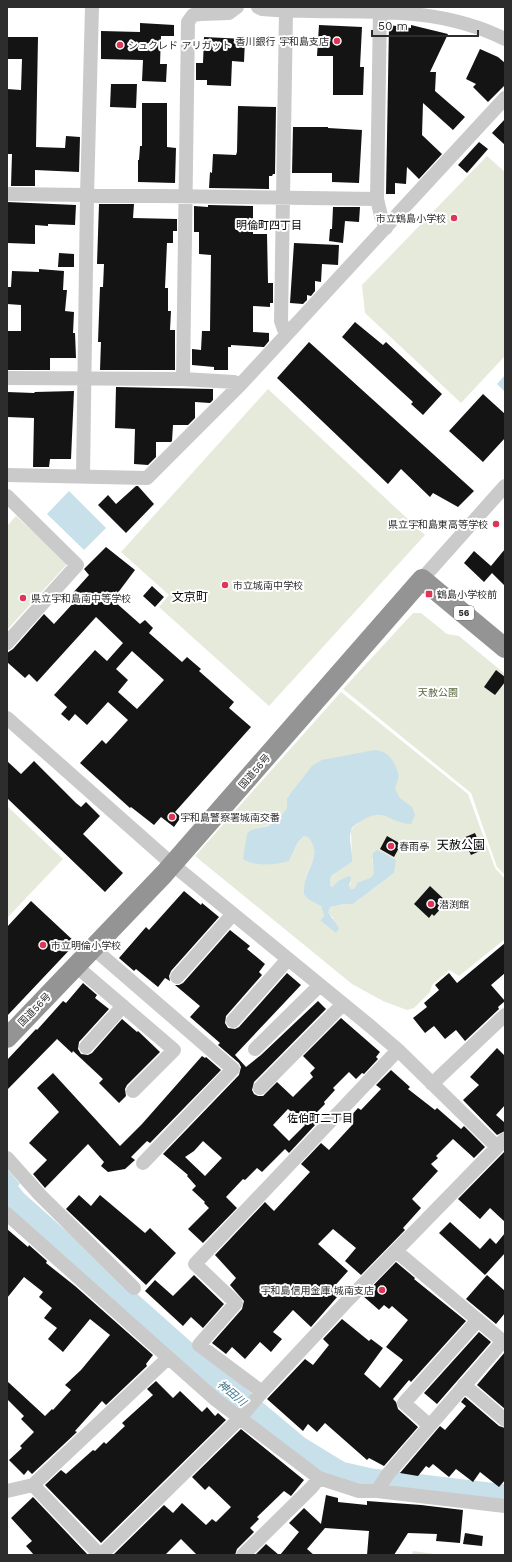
<svg xmlns="http://www.w3.org/2000/svg" width="512" height="1562" viewBox="0 0 512 1562" font-family="'Work Sans','Noto Sans JP',sans-serif">
<rect width="100%" height="100%" fill="#fff"/>
<path fill="#e5eadb" fill-rule="evenodd" d="M487 156 505 172V356L461 403 365 313 362 285Z
M268 389 425 535 269 706 159 607 169 595 121 552Z
M16 516 68 563 7 630V526Z
M413 613H421L447 634 459 636 505 674V875L497 867 471 793 343 689Z
M341 692 468 794 495 868 505 879V939L459 976 449 970 432 985 430 992 414 1008 407 1010 383 1001 352 984 195 856ZM394 764 399 776 394 789 367 817 354 826 351 831 352 862 331 876 330 885 332 887 338 881 351 882 349 886 351 889H354L358 882C366 881 371 879 375 872L372 859 394 873 353 904H345L330 907 327 911 334 919 320 920 324 916 321 906 309 900C308 895 304 887 305 881 308 863 323 855 308 836H304L298 842 289 861 252 830C264 827 284 823 287 807 288 802 286 799 289 795L302 793Z
M7 806 63 859 7 918Z
M413 1551 442 1555H412Z"/>
<path fill="#c7e0e9" d="M505 375V392L497 384Z
M69 491 106 528 84 550 47 514Z
M375 750C390 751 395 763 399 776L395 789 400 798 412 807 415 815 411 824C388 823 384 805 360 822 356 824 352 826 351 831 348 840 353 852 352 862L331 876 330 885 332 887 338 881 349 876 351 878 349 886 351 889H354L358 882C382 877 371 870 373 853L377 850 396 860 394 873 353 904H345L330 907 328 912 339 928 336 933 320 920 324 916 321 906 309 900 304 894C304 890 304 885 305 881 309 864 322 854 308 837L304 836 298 842 289 861C275 865 255 867 243 859L247 834 251 830 268 826 280 818 287 808V798L312 766 322 760Z
M7 1169 20 1184 7 1195Z"/>
<g fill="none" stroke-linecap="round" stroke-linejoin="round">
<path stroke="#c7e0e9" stroke-width="25" d="M7 1192 15 1202 204 1370 299 1449 340 1474 371 1481 505 1497"/>
</g>
<path fill="#141414" fill-rule="evenodd" d="M140 23 174 25V36H161L160 64H167L166 82 142 81 143 60 101 59V31L140 32Z
M319 25 362 27 360 67H364L363 95H333V56H317Z
M389 25 411 28V25L448 34 430 72H436L435 91 465 117 453 130 423 103 422 135 442 154 419 179 407 167 406 184 395 183V194H386Z
M7 37H38L36 147 65 148 66 136 80 137 79 172 35 170V186H11L12 154H7V89L21 90 22 59H7Z
M204 37 245 39 244 62 232 61 231 86 207 85V80H196V63H203Z
M480 49 498 57 505 63V85L488 102 473 87 476 84 466 79Z
M111 84H137L136 108 110 107Z
M142 103H167V147L176 148 175 183 138 182V160H139L140 146H142Z
M238 106 276 107 275 174H273L272 176H269V189L209 188 210 172 212 173 213 154 236 155 237 152Z
M505 119V145L492 133Z
M293 127H328V128L362 130 359 183 332 182V173H292Z
M479 142 488 149 467 173 458 165Z
M7 202 76 205 75 225 48 224V226L35 225V244L7 243Z
M99 204H134L133 218 177 219V231H173V243H167L165 288H168V311H171L170 330H175V370H100L101 342H98L100 287H103L104 264H97Z
M208 205 253 206V234H267L268 283H273V303H270V307L253 306V332L269 333V341L264 347 231 345V347H228V370H214V367L192 365V349L201 350 202 331H210L211 255 199 254V232H194V206L208 207Z
M333 207H360L359 222 345 221 343 243 329 241 330 229H332Z
M294 243 339 245 338 265 322 264 321 282 315 281V291L311 296 307 295V300L303 304 290 303Z
M59 253 74 254V267H58Z
M39 269 64 271 63 290H67L65 311 74 312 73 333H75L76 358H50V370H7V331H21V305L7 304V287H11L12 271 39 272Z
M355 322 383 345 386 342 442 394 423 415 411 404 413 402 342 337Z
M309 342 474 491 458 507 433 493 430 497 401 469 388 484 277 378Z
M116 387 213 389V400L210 403 195 402V418L188 425H173L172 441 171 442H156V457L148 465 134 464 135 429 115 428Z
M74 391 71 459H50L49 467H33L34 418 7 417V392L34 393 35 392Z
M483 394 505 414V438L483 462 449 431Z
M136 486H138L154 504 126 533 98 505 108 495 116 504Z
M106 547 135 570 117 594 119 596 114 601 140 624 145 620 153 628 149 633 182 662 187 657 201 669 199 671 234 702 229 708 251 727 175 812 181 817 174 827 161 817 154 825 131 807 130 808 80 763 102 740 106 744 128 720 108 702 87 725 75 714 69 721 61 714 67 707 54 695 95 650 107 661 123 643 96 617 37 682 29 674 25 678 7 662V653L13 649 44 614 54 624 76 600 71 595 89 575 84 569ZM132 651 164 680 137 709 118 692 128 680 116 669Z
M505 549V586L492 573 484 582 464 563 474 551 491 566Z
M152 586 164 597 155 607 143 596Z
M496 670 505 677V682L495 695 484 687Z
M7 761 21 774 34 761 76 803 81 807 86 802 100 816 83 834 123 873 105 892 7 798Z
M475 833 482 850 471 855 463 838Z
M387 836 401 844 394 857 380 849Z
M430 886 447 902 434 916 432 914 429 918 414 904Z
M184 891 201 905 202 903 219 917 171 971 169 976 170 981 165 978 158 987 136 969 134 971 119 958 146 927 149 930Z
M31 901 76 943 7 1016V927Z
M230 930 250 946 247 949 265 964 259 972 262 975 226 1016 225 1023 228 1028 235 1029 239 1027 287 973 301 985 235 1055 246 1067 261 1055 318 1001 326 1009 254 1082 252 1090 254 1094 258 1096H263L277 1082 293 1097 313 1077 310 1073 315 1068 303 1056 341 1018 380 1052 376 1057 378 1059 364 1074 362 1073 356 1079 349 1072 333 1088 335 1090 324 1102 325 1104 310 1119 316 1124 289 1153 285 1149 262 1172 257 1168 245 1180 243 1179 226 1197 237 1208 203 1243 188 1229 209 1208 204 1203 205 1202 192 1190 196 1186 187 1176 188 1175 163 1154 239 1075 241 1067 239 1063 218 1045 220 1043 190 1017 200 1006 175 985H179L183 983ZM288 1109 305 1125 289 1141 273 1125ZM203 1141 222 1158 205 1176 185 1157 194 1151Z
M505 943V973L491 985 505 1001 498 1007 499 1009 465 1041 456 1030 445 1039 434 1026 425 1033 413 1018 427 1007 424 1003 439 990 435 985 449 973 457 983Z
M83 983 97 995 95 998 109 1009 79 1042 78 1049 81 1054 88 1055 92 1053 122 1019 137 1032 138 1031 160 1052 127 1085 125 1089 126 1096 119 1103 99 1083 103 1079 73 1051 72 1053 57 1039 7 1090V1060L36 1029 37 1030 63 1001 66 1003Z
M497 1048 505 1056V1105L496 1115 505 1123V1131L497 1135 463 1100 479 1085 470 1077Z
M202 1056 205 1058 206 1057 221 1070 150 1143 147 1141 131 1157 135 1160 125 1169 108 1172 101 1166 104 1162 88 1144 45 1188 33 1174 47 1160 29 1143 59 1112 37 1088 53 1073 120 1146 142 1124Z
M391 1070 410 1087 408 1089 435 1110 437 1108 461 1129 464 1126 485 1147 474 1158 453 1139 436 1156 438 1158 431 1164 438 1171 412 1199 421 1208 403 1228 405 1230 361 1275 345 1261 356 1248 333 1229 318 1244 348 1271 331 1290 338 1296 311 1327 293 1310 273 1332 282 1339 271 1352 260 1342 245 1359 232 1347 226 1354 212 1343 242 1309 244 1301 230 1285 236 1278 215 1255 265 1202 274 1211 310 1172 301 1164 321 1143 329 1150 353 1124 348 1119 358 1108 361 1110 381 1089 376 1085Z
M505 1151V1222L490 1208 480 1219 458 1199Z
M79 1195 91 1206 100 1195 145 1233 150 1228 176 1253 146 1285 66 1209Z
M450 1222 480 1249 490 1238 496 1244 505 1233V1253L485 1275 439 1233Z
M7 1229 28 1247 29 1245 47 1261 46 1263 75 1286 153 1355 146 1364 147 1366 106 1405 102 1401 75 1431 77 1432 32 1474 28 1470 24 1475 9 1460 22 1448 20 1446 34 1432 21 1419 24 1416 7 1399V1381L45 1416 52 1409 53 1410 71 1390 65 1385 81 1370 110 1335 90 1319 63 1352 48 1339 57 1328 44 1318 52 1308 39 1297 43 1292 24 1277 7 1298Z
M396 1262 415 1278 414 1279 466 1321 411 1382 409 1380 393 1399 396 1402 398 1409 418 1427 384 1466 369 1458 367 1460 325 1423 317 1432 308 1424 303 1431 267 1399 305 1359 313 1365 329 1345 323 1339 342 1319 369 1341 371 1339 383 1348 364 1374 380 1388 403 1360 386 1347 408 1320 392 1306 389 1309 384 1305 379 1310 363 1296Z
M194 1275 224 1304 203 1328 191 1317 183 1326 145 1291 155 1280 173 1296Z
M487 1275 505 1291V1313L496 1324 466 1299Z
M479 1332 491 1342 437 1404 424 1393Z
M505 1352V1409L477 1385Z
M156 1381 173 1398 180 1391 202 1412 207 1407 215 1416 218 1413 226 1420 101 1543 45 1485 61 1470 66 1474 93 1450 95 1451 104 1442 106 1444 125 1426 122 1423 153 1395 147 1389Z
M465 1397 499 1426 505 1428V1480L499 1487 480 1472 473 1482 456 1469 449 1477 433 1464 429 1468 426 1466 418 1476 400 1473 440 1426 445 1430 466 1406 461 1402Z
M241 1429 304 1480 291 1496 284 1491 257 1517 259 1519 250 1528 254 1532 237 1549 235 1555H197L181 1539 165 1555H113L164 1505 173 1513 182 1503 206 1525 212 1519 216 1522 231 1507 209 1486 205 1490 192 1477Z
M326 1495 338 1498V1502L367 1505V1501L421 1505 463 1510 460 1543 436 1541 437 1534 408 1533 394 1555H367L369 1531 325 1528 307 1549 314 1555H280L299 1532 289 1523 304 1508 321 1524Z
M33 1497 88 1555H34L26 1546 32 1541 11 1518Z
M465 1533 483 1536 482 1546 463 1544Z
M266 1544 279 1555H255Z"/>
<g fill="none" stroke-linecap="round" stroke-linejoin="round">
<path stroke="#cacaca" stroke-width="14" d="M258 7 262 9C344 16 427 0 505 39
M380 7 377 199 381 216 386 228
M7 194 377 199
M286 335 281 321 286 11
M7 378 183 379 234 382 240 385
M183 379 188 22 193 15 201 14 229 13 237 7
M7 475 147 478 240 385 505 98
M83 477 87 196 92 7
M7 496 77 565 7 643
M422 579 505 486
M7 718 172 864 370 1026 398 1050 497 1147
M93 948 233 1069 143 1163
M76 966 174 1050 133 1091
M177 977 233 914
M233 1021 288 959
M86 1047 123 1006
M255 1049 320 985
M432 1084 505 1015
M260 1088 343 1004
M7 1158 40 1195 134 1288
M7 1214 216 1400 319 1478 359 1491H377L505 1506
M396 1251 505 1343
M464 1385 505 1420
M262 1392 199 1345 236 1303 195 1264 398 1050
M429 1425 404 1403 478 1320
M33 1485 100 1555
M7 1491 33 1485 168 1358
M377 1491 388 1474 503 1341
M101 1555 240 1418 262 1392 346 1302 505 1139
M243 1555 312 1487 319 1478"/>
<path stroke="#949494" stroke-width="20" d="M7 1038 164 874 422 579 505 648"/>
</g>
<g fill="#dd3657" stroke="#fff" stroke-width="1.5">
<circle cx="337" cy="41" r="4"/>
<circle cx="120" cy="45" r="4"/>
<circle cx="454" cy="218" r="4"/>
<circle cx="496" cy="524" r="4"/>
<circle cx="225" cy="585" r="4"/>
<rect x="425" y="590" width="8" height="8" rx="2"/>
<circle cx="23" cy="598" r="4"/>
<circle cx="172" cy="817" r="4"/>
<circle cx="391" cy="846" r="4"/>
<circle cx="431" cy="904" r="4"/>
<circle cx="43" cy="945" r="4"/>
<circle cx="382" cy="1290" r="4"/>
</g>
<g text-anchor="middle" stroke-width="4" stroke-linejoin="round" paint-order="stroke">
<rect fill="#fff" stroke="#6c6c6c" stroke-width="1" x="454" y="606" width="20" height="14" rx="3"/>
<g font-size="9" font-weight="bold" fill="#2d2d2d">
<text x="464" y="616">56</text>
</g>
<g font-size="10" fill="#2d2d2d" stroke="#fff" text-anchor="start">
<text x="329" y="45" text-anchor="end">香川銀行 宇和島支店</text>
<text x="128" y="49">シュクレド アリガット</text>
<text x="446" y="222" text-anchor="end">市立鶴島小学校</text>
<text x="488" y="528" text-anchor="end">県立宇和島東高等学校</text>
<text x="233" y="589">市立城南中学校</text>
<text x="437" y="598">鶴島小学校前</text>
<text x="31" y="602">県立宇和島南中等学校</text>
<text x="180" y="821">宇和島警察署城南交番</text>
<text x="399" y="850">春雨亭</text>
<text x="439" y="908">潜渕館</text>
<text x="51" y="949">市立明倫小学校</text>
<text x="374" y="1294" text-anchor="end">宇和島信用金庫 城南支店</text>
</g>
<g font-size="10" fill="#55663c" stroke="#fff">
<text x="438" y="696">天赦公園</text>
</g>
<g font-size="10" fill="#2d2d2d" stroke="#fff">
<text transform="translate(254 771) rotate(-49)" y="4">国道56号</text>
<text transform="translate(34 1009) rotate(-46)" y="4">国道56号</text>
</g>
<g font-size="11" fill="#000" stroke="#fff">
<text x="269" y="229">明倫町四丁目</text>
<text x="320" y="1122">佐伯町二丁目</text>
</g>
<g font-size="11" font-style="italic" fill="#3f778b" stroke="#fff">
<text transform="translate(232 1393) rotate(40)" y="4">神田川</text>
</g>
<g font-size="12" fill="#000" stroke="#fff">
<text x="190" y="601">文京町</text>
<text x="461" y="849">天赦公園</text>
</g>
</g>
<rect width="512" height="1562" fill="none" stroke="#2d2d2d" stroke-width="16"/>
<path d="M372 30v6h106v-6" fill="none" stroke="#2d2d2d" stroke-width="2"/>
<text x="378" y="30" font-size="12" fill="#2d2d2d" stroke="#ffffff" stroke-width="3" paint-order="stroke">50 m</text>
</svg>
